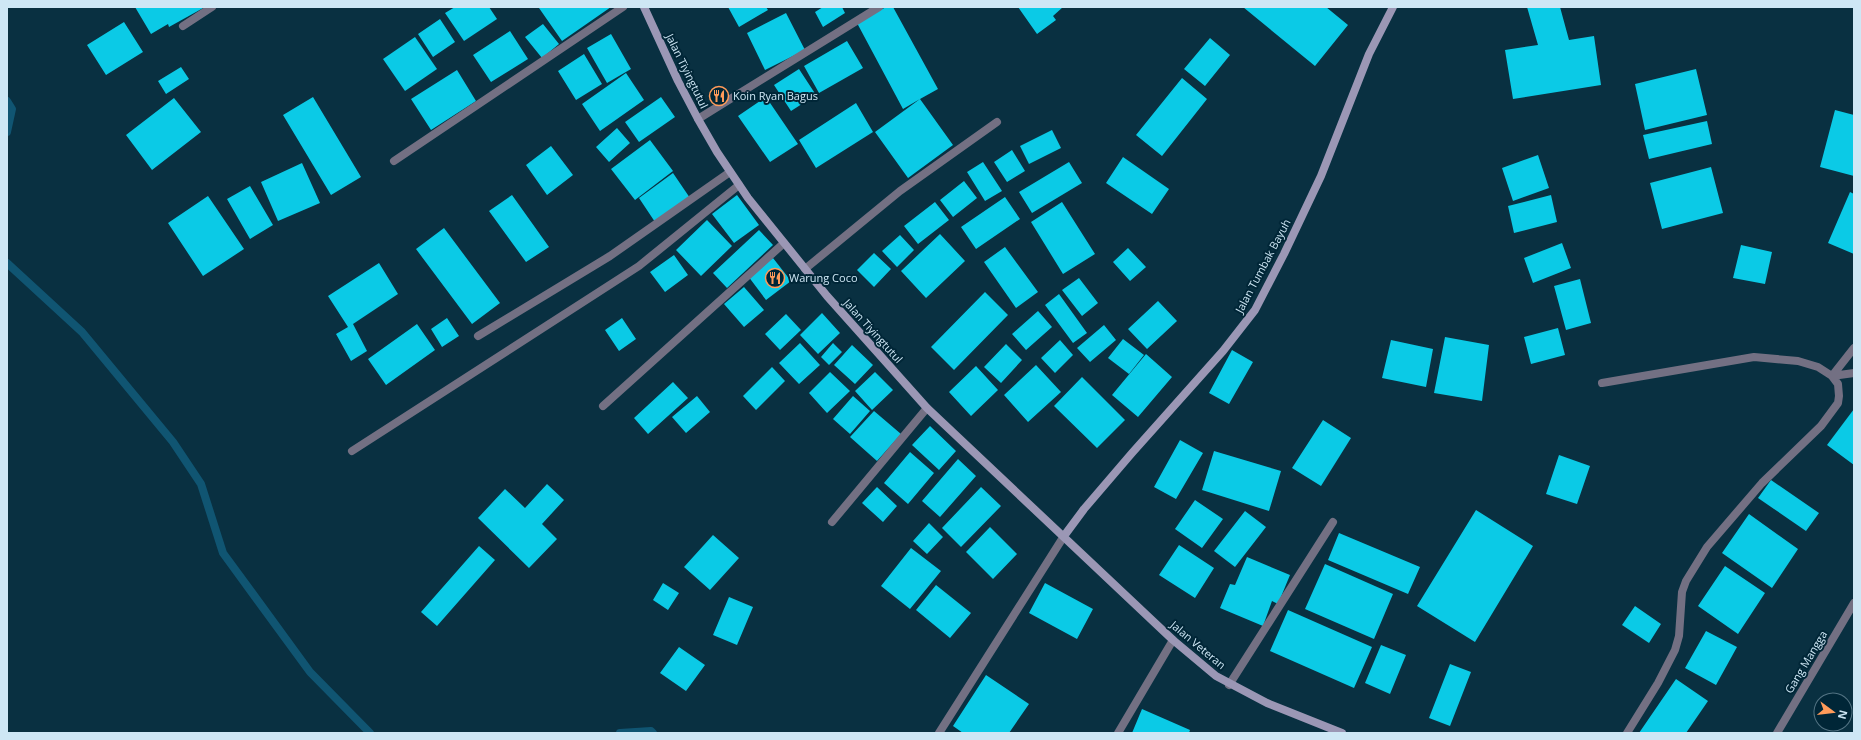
<svg xmlns="http://www.w3.org/2000/svg" width="1861" height="740" viewBox="0 0 1861 740" font-family="'Open Sans',sans-serif">
<rect width="100%" height="100%" fill="#093041"/>
<g fill="none" stroke-linecap="round" stroke-linejoin="round">
<path stroke="#105572" stroke-width="8" d="M7 101 12 109 7 132
M7 263 82 332 173 442 201 484 223 553 310 672 370 733
M620 733 651 731 653 733"/>
</g>
<path fill="#0bcae6" d="M135 7H205L169 27 168 24 151 34Z
M455 7H489L497 19 464 41 445 13Z
M541 7H611L562 41 539 8Z
M728 7H766L768 10 739 27Z
M823 7H842L845 13 823 27 815 12Z
M886 7H893L938 89 920 99 953 145 908 178 875 132 920 99 903 109 857 23Z
M1018 7H1063L1053 16 1056 20 1037 34Z
M1243 7H1326L1348 25 1315 66Z
M1527 7H1560L1569 40 1594 36 1601 85 1513 99 1505 50 1538 45Z
M786 13 805 50 765 70 747 33Z
M440 19 455 42 433 57 418 34Z
M124 22 143 52 106 75 87 45Z
M543 24 559 44 542 58 525 37Z
M510 31 528 59 491 82 473 55Z
M611 34 631 69 607 83 587 48Z
M415 37 437 69 405 91 383 59Z
M1210 38 1230 55 1205 86 1184 69Z
M847 41 863 68 819 93 804 66Z
M584 54 602 84 576 100 558 71Z
M181 67 189 79 166 94 158 81Z
M799 69 816 95 791 111 774 85Z
M1696 69 1707 115 1645 130 1635 84Z
M457 70 476 101 431 130 411 99Z
M626 73 644 100 600 131 582 104Z
M1182 78 1207 99 1162 156 1136 135Z
M313 97 361 177 331 195 283 115Z
M661 97 675 117 639 142 625 122Z
M766 97 798 144 770 162 738 116Z
M174 98 201 132 152 170 126 135Z
M856 103 873 132 816 168 799 140Z
M1835 110 1854 115V176L1820 167Z
M1707 121 1712 144 1649 159 1643 135Z
M617 128 630 143 609 162 596 147Z
M1052 130 1061 148 1029 164 1020 146Z
M650 140 673 171 635 200 611 169Z
M551 146 573 175 547 195 526 165Z
M1012 150 1025 171 1007 182 994 162Z
M1538 155 1549 188 1513 201 1502 168Z
M1123 157 1169 189 1152 214 1106 183Z
M983 162 1002 191 985 201 967 172Z
M1069 162 1082 183 1032 213 1019 192Z
M302 163 320 203 278 221 261 182Z
M1711 167 1723 213 1662 229 1650 183Z
M673 173 690 198 655 222 639 198Z
M964 181 977 198 953 217 940 200Z
M250 186 273 225 250 239 227 199Z
M1850 192 1854 194V254L1828 243Z
M512 195 549 247 526 262 489 211Z
M737 195 759 225 734 243 712 214Z
M1551 195 1557 222 1514 233 1508 206Z
M208 196 244 249 203 276 168 223Z
M1005 197 1020 219 976 249 961 227Z
M935 202 949 220 918 244 904 226Z
M1062 202 1095 254 1063 274 1031 222Z
M707 220 732 246 701 276 676 250Z
M444 228 500 303 472 324 416 249Z
M759 230 773 245 727 288 713 273Z
M940 234 965 261 926 298 901 271Z
M900 235 914 250 897 267 882 251Z
M1562 243 1571 268 1533 283 1524 258Z
M1741 245 1772 252 1765 284 1733 278Z
M1005 247 1038 292 1016 308 984 262Z
M1128 248 1146 267 1130 281 1113 262Z
M874 253 891 269 874 287 857 270Z
M674 255 688 275 665 292 650 272Z
M773 258 791 281 766 300 748 276Z
M379 263 398 294 353 324 367 351 351 361 336 334 348 327 328 296Z
M1079 278 1098 303 1082 316 1062 290Z
M1580 279 1591 323 1566 330 1554 286Z
M744 287 764 310 744 327 724 304Z
M985 292 1008 315 954 370 931 347Z
M1059 294 1087 333 1073 343 1045 305Z
M1158 301 1177 321 1147 349 1128 329Z
M1038 311 1052 327 1026 350 1012 334Z
M822 313 840 333 818 354 800 335Z
M786 314 801 330 780 350 765 334Z
M447 318 459 336 442 347 431 329Z
M622 318 636 339 619 351 605 330Z
M417 324 435 350 386 385 368 359Z
M1104 325 1116 340 1090 362 1077 348Z
M1558 328 1565 355 1531 364 1524 337Z
M1445 337 1489 345 1482 401 1434 393Z
M1123 339 1144 355 1129 374 1108 358Z
M1060 340 1073 355 1055 373 1041 358Z
M1391 340 1433 349 1426 387 1382 378Z
M800 343 820 365 799 384 779 363Z
M833 343 842 352 829 365 821 357Z
M1006 344 1022 360 1001 383 984 367Z
M852 345 873 365 855 384 834 365Z
M1232 350 1253 362 1229 404 1209 393Z
M1146 354 1172 377 1138 417 1112 395Z
M1036 365 1061 392 1028 422 1004 395Z
M976 366 998 390 971 416 949 392Z
M772 367 785 381 756 410 743 396Z
M830 372 850 391 827 413 809 393Z
M875 372 893 390 872 410 855 391Z
M1082 377 1125 420 1097 448 1054 406Z
M673 382 688 398 648 434 634 418Z
M697 396 710 412 686 433 672 417Z
M853 396 870 411 850 434 833 419Z
M1854 409V465L1827 445Z
M874 411 901 434 877 461 850 437Z
M1323 420 1351 438 1321 486 1292 468Z
M930 426 956 451 939 470 912 445Z
M1180 440 1203 453 1176 499 1154 487Z
M1214 451 1281 471 1269 511 1202 490Z
M910 452 934 473 908 504 884 483Z
M1559 455 1590 466 1577 504 1546 494Z
M958 459 976 476 940 517 922 501Z
M1771 480 1819 513 1806 531 1758 498Z
M547 484 564 500 542 524 557 539 529 568 478 518 505 489 525 508Z
M877 487 897 506 883 522 862 503Z
M981 487 1001 506 961 547 942 528Z
M1195 500 1223 519 1202 548 1175 529Z
M1476 510 1533 546 1475 642 1417 606Z
M1245 511 1266 527 1235 567 1214 551Z
M1749 514 1798 549 1772 588 1722 553Z
M929 523 943 537 927 554 913 541Z
M990 527 1017 554 993 579 966 552Z
M1339 533 1420 567 1408 594 1328 560Z
M713 535 739 558 710 590 684 567Z
M1179 545 1214 568 1195 598 1159 575Z
M479 546 495 560 437 626 421 612Z
M911 548 941 571 910 609 881 586Z
M1247 557 1290 575 1278 604 1272 601 1263 626 1220 608 1230 584 1235 585Z
M1325 564 1393 594 1374 639 1305 609Z
M1725 566 1765 593 1738 634 1698 606Z
M663 583 679 593 668 610 653 600Z
M1045 583 1093 609 1077 639 1029 613Z
M936 585 971 613 950 638 916 610Z
M729 597 753 607 737 645 713 635Z
M1635 606 1661 624 1649 643 1622 625Z
M1288 610 1372 647 1354 688 1270 651Z
M1706 631 1737 647 1716 685 1685 668Z
M1381 645 1406 655 1390 694 1365 683Z
M679 647 705 665 686 691 660 673Z
M1450 664 1471 672 1450 726 1429 718Z
M986 675 1029 704 1009 733H963L953 726Z
M1676 679 1708 701 1686 733H1639Z
M1142 709 1190 730 1189 733H1132Z"/>
<g fill="none" stroke-linecap="round" stroke-linejoin="round">
<path stroke="#737083" stroke-width="8" d="M698 119 879 7
M805 269 900 191 997 122"/>
<path stroke="#737083" stroke-width="8" d="M183 26 212 7
M394 161 623 7
M478 336 610 256 730 172
M1832 376 1854 348
M1832 376 1854 373
M1602 383 1754 357 1798 361 1818 367 1832 376 1838 384 1839 396 1838 403 1821 426 1762 483 1707 547 1686 581 1682 592 1679 636 1675 650 1658 683 1627 733
M603 406 784 243
M352 451 639 266 739 185
M832 522 927 408
M1229 685 1333 522
M939 733 1064 536
M1118 733 1173 640
M1777 733 1854 603"/>
<path stroke="#9b97b5" stroke-width="8" d="M644 7 678 81 698 119 717 152 748 198 827 296 927 408 1173 640 1216 676 1267 703 1342 733
M1064 536 1084 509 1132 453 1223 351 1255 310 1284 254 1321 176 1369 54 1393 7"/>
</g>
<defs>
<symbol id="restaurant-ring" viewBox="-11 -11 22 22"><circle r="9.5" fill="#002637" stroke="#ff9b5a" stroke-width="1.5"/><path d="M-5-6h1v4h1v-4h1v4h1v-4h1v5L-1.5 .5V6h-2V.5L-5-1ZM5-6V6H3V1.5H1.5Q1.5-4 5-6Z" fill="#ff9b5a"/></symbol>
</defs>
<g fill-rule="evenodd">
<use href="#restaurant-ring" x="708" y="85" width="22" height="22"/>
<use href="#restaurant-ring" x="764" y="267" width="22" height="22"/>
</g>
<g text-anchor="middle" stroke-width="4" stroke-linejoin="round" paint-order="stroke">
<g font-size="11" fill="#cee7f5" stroke="#002637">
<text transform="translate(687 71) rotate(64)" y="4">Jalan Tiyingtutul</text>
<text transform="translate(1263 266) rotate(-62)" y="4">Jalan Tumbak Bayuh</text>
<text transform="translate(873 331) rotate(48)" y="4">Jalan Tiyingtutul</text>
<text transform="translate(1198 645) rotate(40)" y="4">Jalan Veteran</text>
<text transform="translate(1806 662) rotate(-59)" y="4">Gang Mangga</text>
</g>
<g font-size="11" fill="#cee7f5" stroke="#002637" text-anchor="start">
<text x="733" y="100">Koin Ryan Bagus</text>
<text x="789" y="282">Warung Coco</text>
</g>
</g>
<rect width="1861" height="740" fill="none" stroke="#cee7f5" stroke-width="16"/>
<g transform="translate(1833 712) rotate(105)"><circle r="19" fill="#002637" stroke="#527383"/>
<path d="M0-3L7 15L0 10L-7 15Z" fill="#ff9b5a"/>
<text y="-6" font-size="11" font-weight="bold" text-anchor="middle" fill="#cee7f5">N</text>
</g>
</svg>
